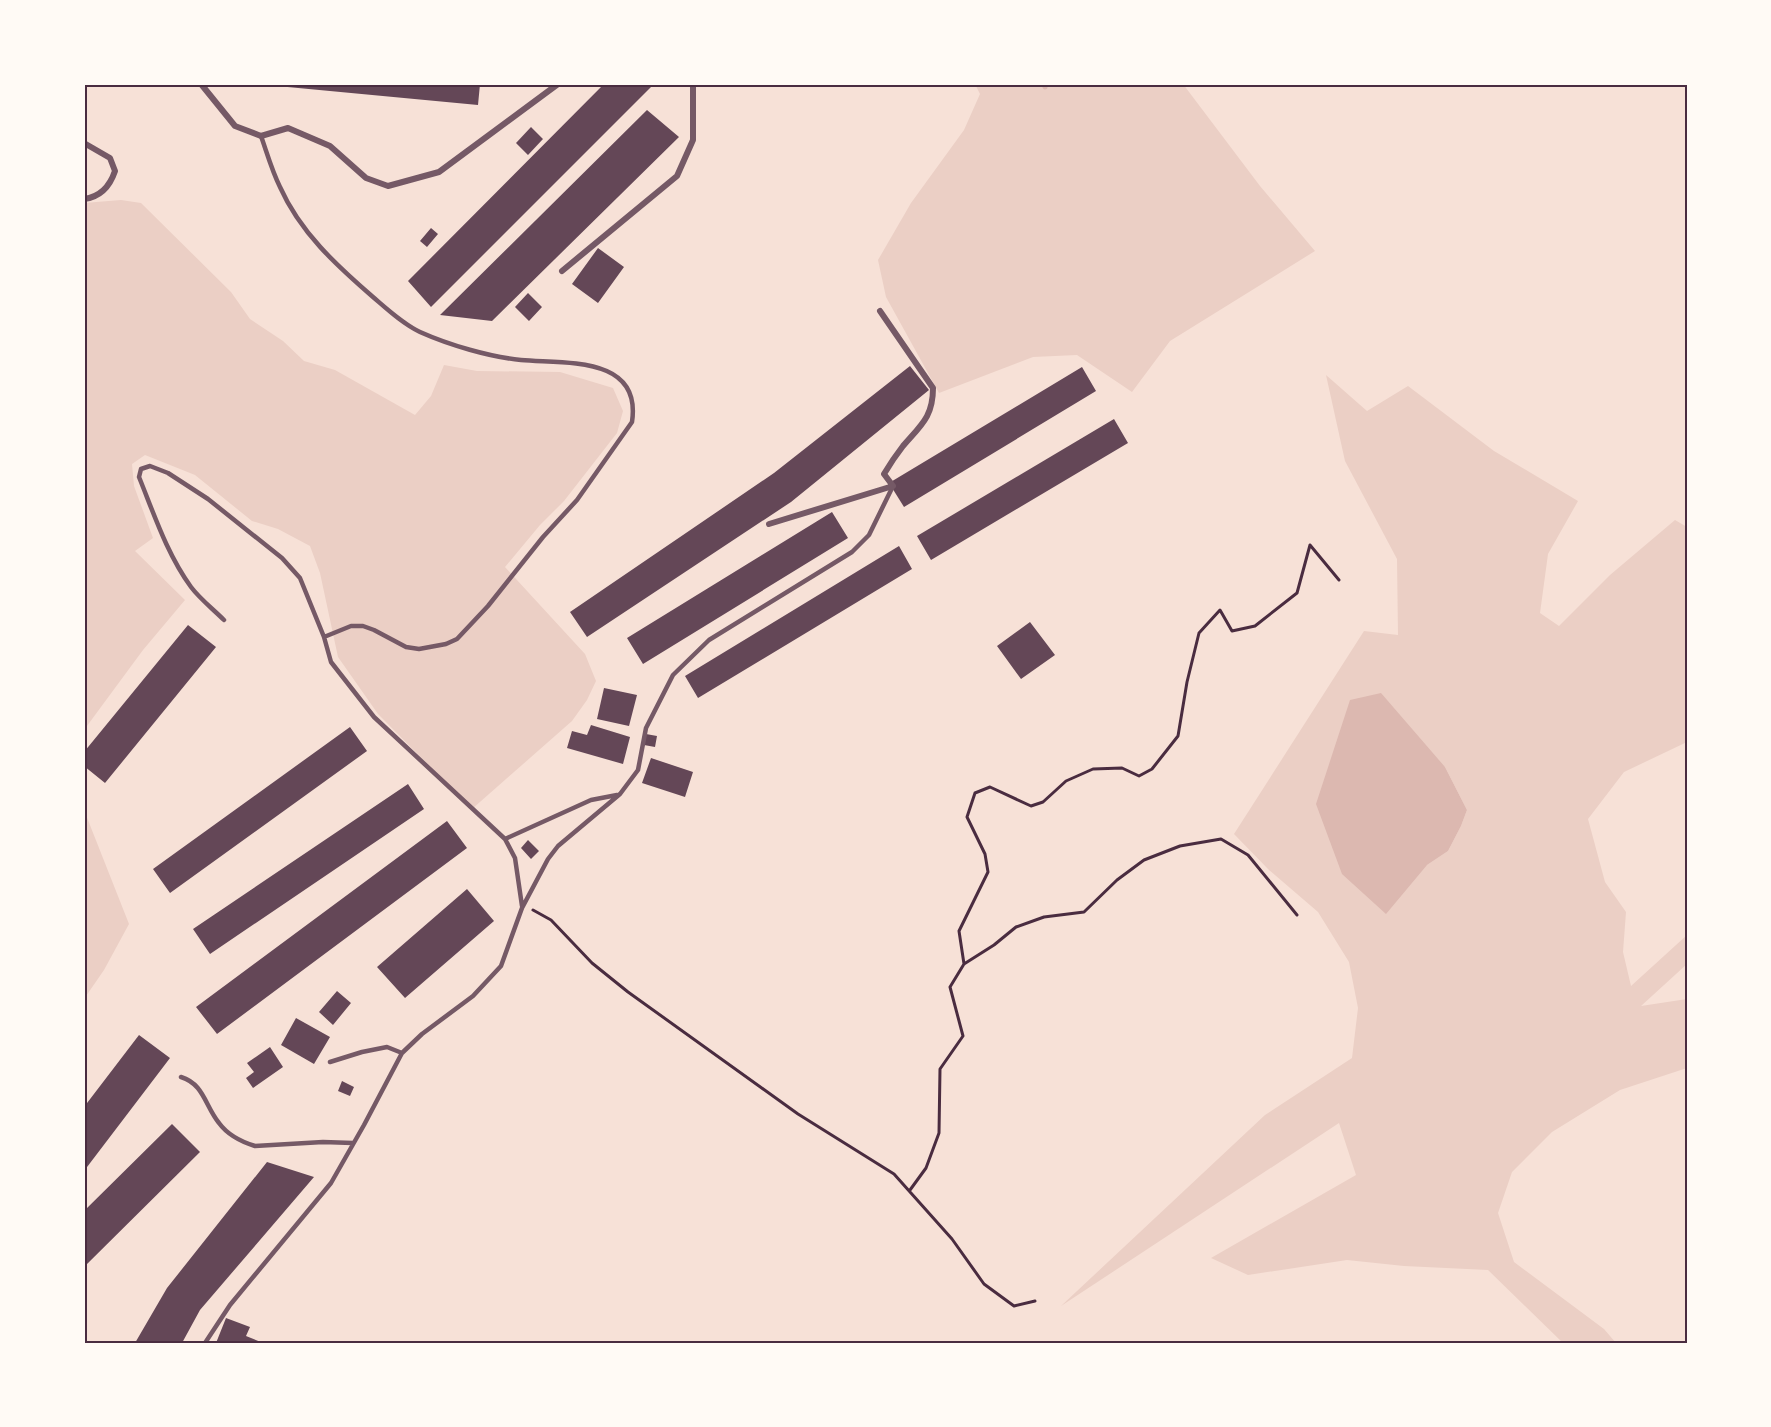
<svg xmlns="http://www.w3.org/2000/svg" width="1771" height="1427" viewBox="0 0 1771 1427" font-family="'Titillium Web',sans-serif">
<rect width="100%" height="100%" fill="#f7e1d7"/>
<path fill="#ebcfc5" fill-rule="evenodd" d="M975 84H1183L1260 186 1315 251 1170 341 1132 392 1077 355 1033 357 939 393 886 297 878 260 911 203 964 130 980 94Z
M121 200 141 203 231 292 250 319 283 341 304 361 335 370 415 415 431 396 444 365 477 371 560 372 613 388 623 411 617 433 564 501 540 525 505 567 585 654 596 681 587 700 572 721 472 809 378 714 338 657 320 573 310 546 278 529 252 521 195 475 145 455 132 464 134 486 153 538 135 551 185 600 143 650 84 730V203Z
M1326 375 1367 411 1408 386 1494 451 1578 501 1548 554 1540 613 1559 626 1610 575 1675 520 1687 527V742L1624 772 1588 819 1605 882 1626 912 1623 952 1631 986 1687 935V964L1641 1006 1687 999V1068L1620 1090 1552 1132 1512 1172 1498 1213 1514 1262 1604 1329 1616 1343H1563L1488 1270 1404 1266 1347 1260 1248 1275 1211 1258 1356 1175 1339 1123 1061 1306 1265 1115 1352 1058 1358 1008 1349 962 1318 912 1269 870 1234 834 1364 631 1398 635 1397 559 1345 461ZM1351 700 1445 767 1467 810 1461 826 1448 851 1427 865 1338 741Z
M84 810 129 924 104 970 84 999Z"/>
<path fill="#dcb8b0" d="M1381 693 1445 767 1467 810 1461 826 1448 851 1427 865 1386 914 1342 874 1316 804 1350 700Z"/>
<g fill="none" stroke-linecap="round" stroke-linejoin="round">
<path stroke="#dcb8b0" stroke-width="5" d="M1044 84 1045 87"/>
</g>
<path fill="#644757" d="M277 84H480L478 105 277 86Z
M604 84H654L431 307 408 281Z
M647 110 679 137 492 321 440 315Z
M531 127 543 139 528 155 516 143Z
M431 228 438 234 427 247 420 241Z
M598 248 624 267 598 303 572 284Z
M528 293 542 307 529 321 515 307Z
M910 366 929 390 791 502 587 637 570 612 774 473Z
M1082 367 1096 391 904 507 889 483Z
M1114 419 1128 443 931 560 917 536Z
M832 512 848 538 643 664 627 638Z
M899 546 912 569 698 698 685 676Z
M1030 622 1055 655 1021 679 997 646Z
M188 625 216 647 105 783 84 766V752Z
M604 688 637 695 629 726 597 719Z
M591 725 630 737 623 764 567 748 572 731 587 735Z
M350 727 367 751 170 893 153 869Z
M646 734 657 736 655 747 644 745Z
M651 758 693 772 685 797 642 783Z
M408 784 424 809 210 954 193 929Z
M447 821 467 848 217 1034 196 1007Z
M528 840 539 851 531 859 521 848Z
M467 889 494 921 405 998 377 967Z
M337 991 351 1003 333 1025 319 1012Z
M296 1018 330 1037 314 1064 281 1045Z
M139 1035 170 1058 84 1171V1107Z
M270 1047 283 1067 253 1088 246 1078 254 1072 247 1063Z
M342 1081 354 1087 350 1096 338 1091Z
M172 1124 200 1152 84 1267V1211Z
M267 1162 314 1177 200 1310 182 1343H135L167 1288Z
M226 1318 250 1327 246 1336 263 1343H216Z"/>
<g fill="none" stroke-linecap="round" stroke-linejoin="round">
<path stroke="#4a2c40" stroke-width="3" d="M533 910 551 920 592 963 628 992 798 1114 894 1174 952 1239 984 1284 1014 1306 1035 1301
M964 964 959 931 988 872 985 854 967 817 975 793 990 787 1031 806 1043 802 1066 781 1093 769 1122 768 1139 776 1152 769 1178 736 1187 682 1199 633 1220 610 1232 631 1255 626 1297 593 1310 545 1339 580
M910 1190 926 1168 939 1133 940 1069 963 1036 950 987 964 964 994 945 1016 927 1044 917 1084 912 1117 880 1144 860 1180 846 1221 839 1248 855 1297 915"/>
<path stroke="#755966" stroke-width="4.5" d="M261 136C267 153 272 171 280 187 300 232 336 265 373 297 387 309 403 324 420 332 449 345 490 357 521 360 564 364 642 355 632 422L577 500 543 537 488 606 457 639 446 644 419 649 406 647 374 630 363 626H351L324 637
M224 620C213 609 200 599 191 587 167 554 154 514 139 477L141 469 150 466 168 473 208 499 282 558 300 578 324 637 331 662 374 717 505 839 515 858 522 906
M505 839 591 800 617 795
M330 1062 362 1052 387 1047 402 1053
M181 1077C204 1084 205 1106 219 1123 227 1134 242 1142 255 1146L323 1142 353 1143
M205 1343 230 1305 331 1183 364 1125 402 1053 422 1034 473 996 501 966 522 908 548 859 558 846 620 794 638 770 646 728 673 675 709 640 852 552 869 535 893 486"/>
<path stroke="#755966" stroke-width="6" d="M201 84 235 126 261 136 288 128 330 146 366 178 388 186 439 172 558 84
M84 143 110 158 115 171C110 186 100 197 84 199
M562 271 677 176 693 140V84
M769 524 893 486 884 474C890 464 896 455 903 446 921 425 933 417 933 388L880 311"/>
</g>
<rect width="1771" height="1427" fill="none" stroke="#fffaf5" stroke-width="171"/>
<rect x="86" y="86" width="1600" height="1256" fill="none" stroke="#4a2c40" stroke-width="2"/>
</svg>
